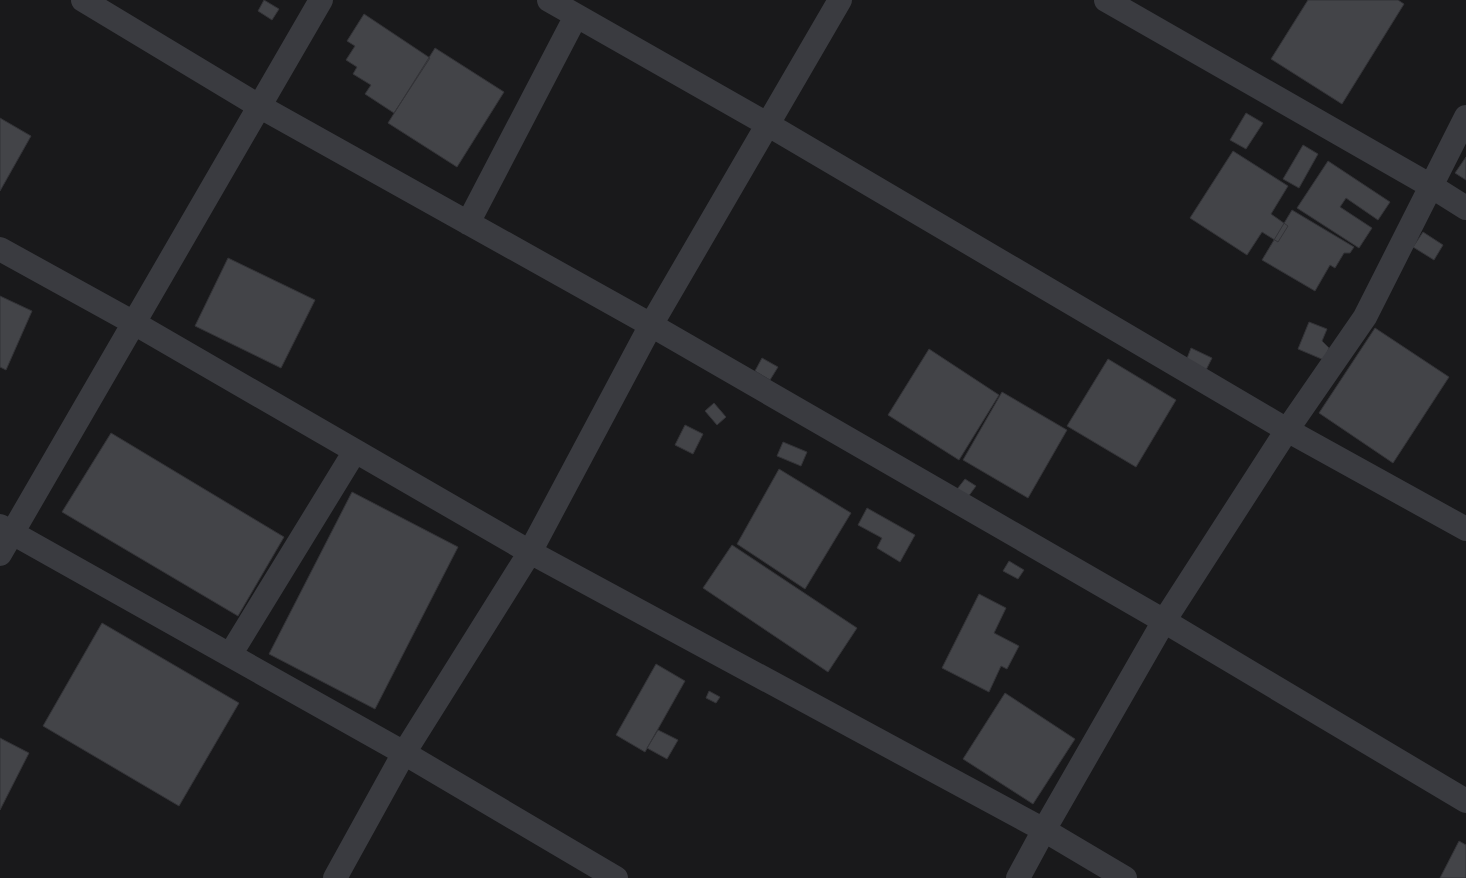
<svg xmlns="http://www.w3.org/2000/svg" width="1466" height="878" viewBox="0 0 1466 878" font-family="Ubuntu,sans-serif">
<rect width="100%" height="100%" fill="#19191b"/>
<path fill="#434448" stroke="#333337" d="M264 0 279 9 272 20 258 11Z
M1308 0H1398L1404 4 1342 104 1271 59Z
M364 14 430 58 394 113 365 94 371 85 353 74 357 67 346 60 355 46 347 41Z
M435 48 504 92 457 167 388 123Z
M1246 113 1263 123 1246 149 1230 140Z
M0 118 31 136 0 191Z
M1303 145 1318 154 1299 188 1283 179Z
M1233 151 1288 186 1271 214 1288 226 1278 242 1262 232 1247 255 1190 218Z
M1466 157V180L1455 173Z
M1328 161 1390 202 1378 220 1346 198 1340 207 1372 228 1359 248 1297 208Z
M1292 210 1354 247 1350 253H1344L1335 268 1330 265 1315 291 1262 260Z
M1423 232 1443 245 1434 260 1413 247Z
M228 258 315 300 281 368 195 326Z
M0 296 32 311 6 370 0 367Z
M1309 322 1327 329 1322 341 1329 348 1324 360 1298 349Z
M1375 328 1449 377 1393 463 1319 413Z
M1191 348 1212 358 1206 370 1186 361Z
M929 349 999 395 959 460 888 415Z
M762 358 778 367 770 380 755 371Z
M1108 359 1176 400 1136 467 1067 426Z
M1002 392 1067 430 1028 498 963 460Z
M714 403 726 417 717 425 705 411Z
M685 425 703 434 693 454 675 445Z
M111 433 284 537 238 616 62 512Z
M783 442 807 452 801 466 777 456Z
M779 469 851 513 805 589 737 544Z
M965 479 976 486 965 501 954 493Z
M352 492 458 547 375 709 269 654Z
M867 508 915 535 900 562 877 548 882 538 858 525Z
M732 545 857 628 828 672 703 588Z
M1009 561 1024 570 1018 579 1003 571Z
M979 594 1006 608 994 633 1019 646 1007 669 1001 666 989 692 942 668Z
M102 623 239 703 179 806 43 726Z
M656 664 685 681 645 752 616 735Z
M709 691 720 697 716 703 706 698Z
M1005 693 1075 739 1033 804 963 759Z
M658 730 678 740 667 759 647 748Z
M0 738 29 753 0 810Z
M1459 841 1466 845V878H1440Z"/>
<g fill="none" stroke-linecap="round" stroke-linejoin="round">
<path stroke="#3a3b40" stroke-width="24" d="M83 0 259 106 651 325 1164 621 1466 801
M549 0 767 124 1287 430 1466 529
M1106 0 1431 186 1466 208
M468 223 576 16
M0 249 134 323 530 552 1044 830 1125 878
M0 526 404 753 616 878
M0 554 321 0
M230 655 355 451
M335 878 404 753 530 552 651 325 840 0
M1018 878 1044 830 1164 621 1287 430 1365 317 1466 117"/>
</g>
</svg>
